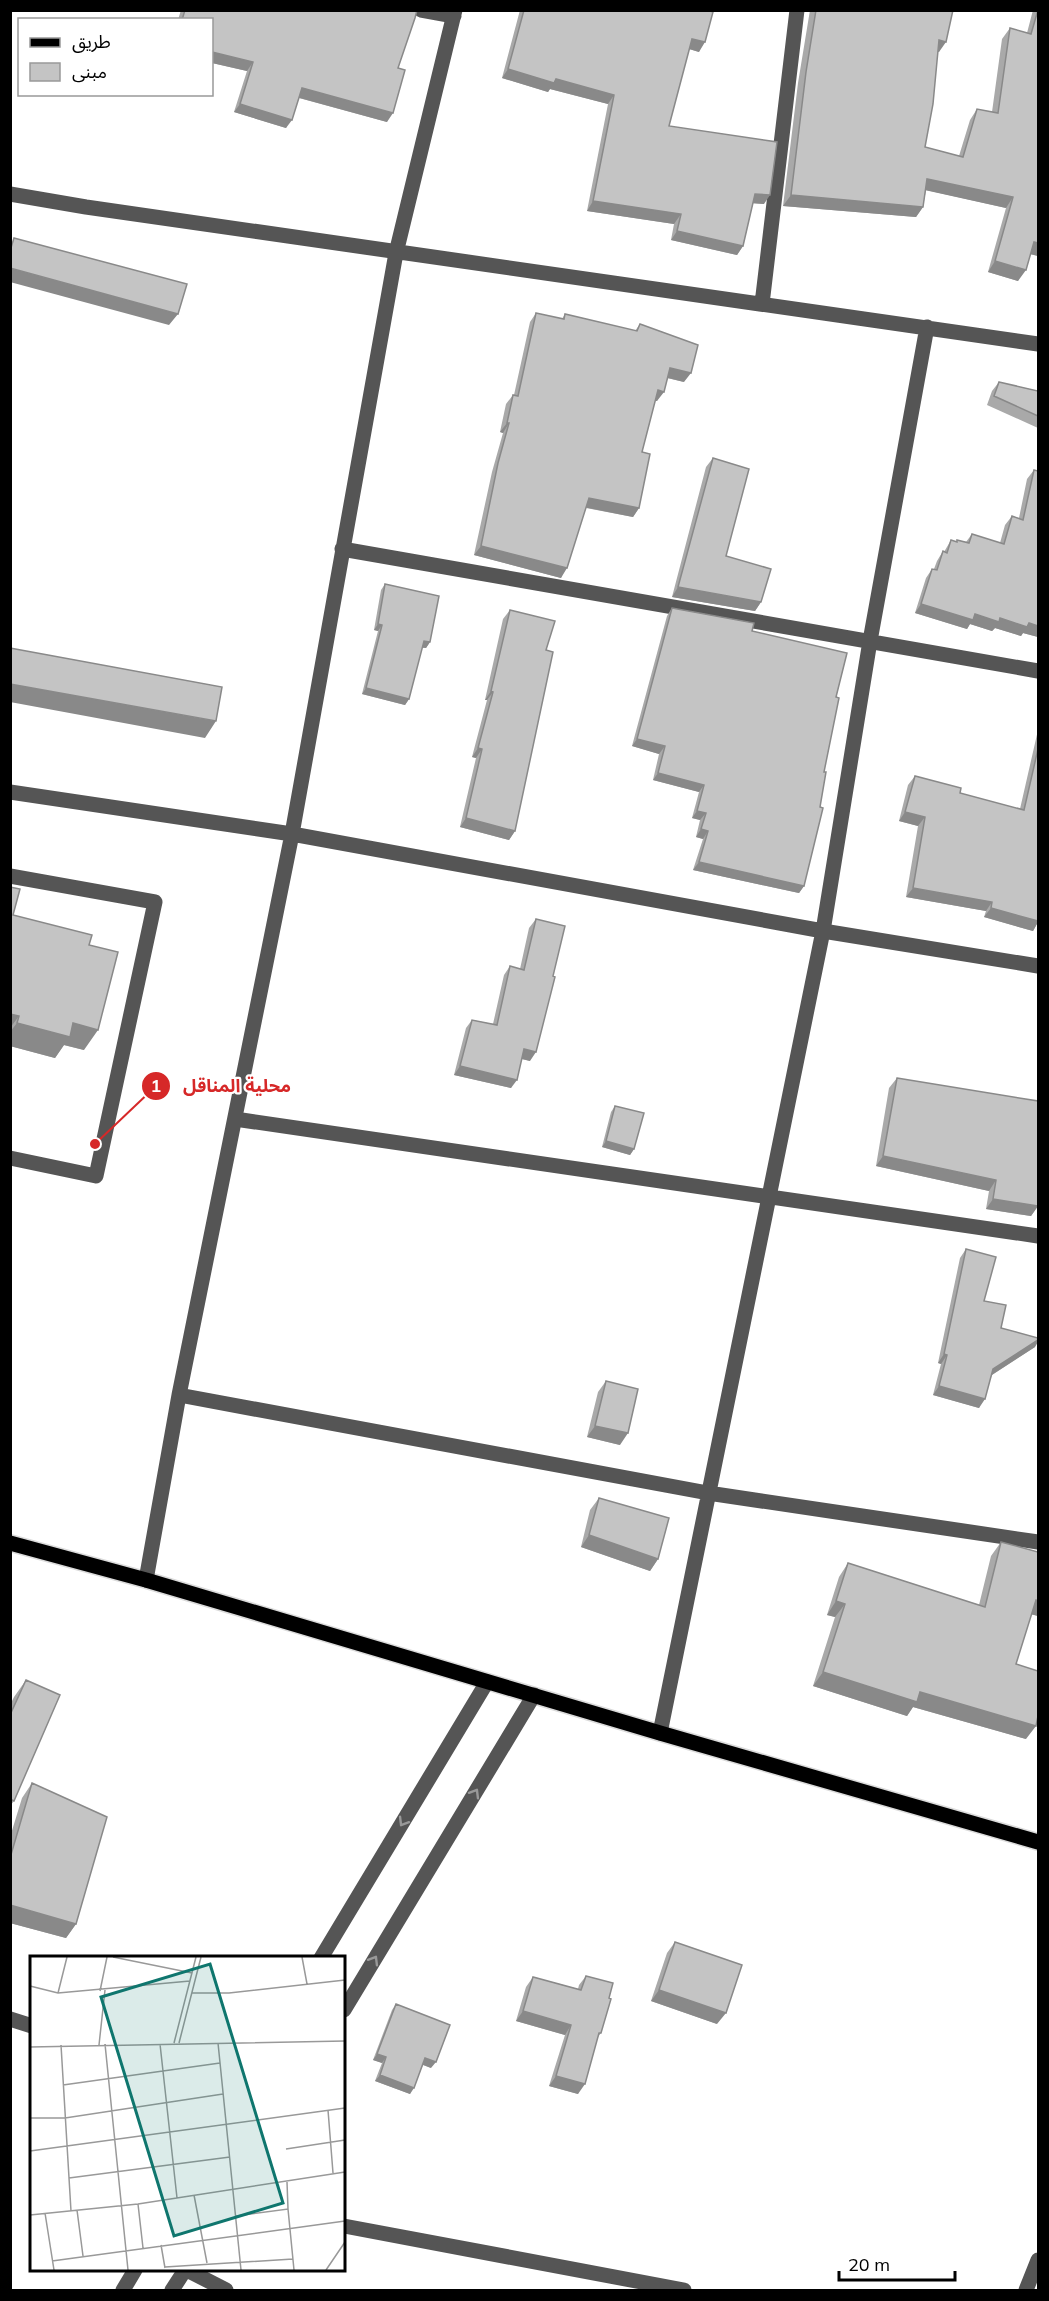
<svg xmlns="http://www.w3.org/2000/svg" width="1049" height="2301" viewBox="0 0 1049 2301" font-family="Mulish,'Noto Sans Arabic',sans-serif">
<rect width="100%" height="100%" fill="#fff"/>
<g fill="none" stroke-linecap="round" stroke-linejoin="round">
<defs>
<path id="major" d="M10 1543 146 1580 660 1733 1038 1842"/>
</defs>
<use href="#major" stroke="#dbdbdb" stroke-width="18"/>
<path stroke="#555" stroke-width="15" d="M421 10 454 16
M10 194 86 207 1038 344
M762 304 797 10
M342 549 1038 671
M10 792 292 834 823 931 1038 966
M10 876 155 902 96 1176 10 1158
M235 1119 1038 1236
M179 1395 708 1493 1038 1542
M146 1580 179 1395 292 834 396 253 455 10
M660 1733 823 931 870 641 927 327
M321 1958 487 1682
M344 2010 534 1695
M10 2019 32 2026
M344 2226 684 2290
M187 2270 226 2290
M123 2290 135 2270
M172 2290 185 2270
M1026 2290 1038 2260"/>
<use href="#major" stroke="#000" stroke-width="15"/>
</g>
<path fill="#a9a9a9" d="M181 10H417L398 68 387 122 299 98 286 128 234 112 247 71 212 63V20H178Z
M520 10H708L699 52 689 49 669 126 764 204 753 203 743 246 737 255 671 240 674 224 587 211 608 104 550 89 548 92 502 78Z
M810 10H953L939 52H938L925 147 959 156 970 120 977 109 992 112 1002 39 1010 28 1027 33 1033 10H1038V256L1030 254 1018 281 988 272 1006 208 926 190 923 207 916 217 783 206 798 83Z
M536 313 562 319 565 314 635 331 640 324 684 382 667 378 657 401H655L642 452 639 508 633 517 586 508 561 578 474 555 492 472 503 433 500 432 506 404 513 395H514L530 322Z
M999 382 1038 391V428L987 405 992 391Z
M713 458 726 556 761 602 755 611 672 597 706 467Z
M1034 470 1038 471V637L1023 633 1021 636 995 628 992 631 970 624 967 629 915 613 926 578 932 569H934L937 561 943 551 944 552 951 540 956 542 957 540 966 542 972 534 1000 543 1005 525 1012 516 1019 518 1027 479Z
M385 584 430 642 426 648H422L409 699 405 705 362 694 378 631 374 630 381 590Z
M672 608 752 631 836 697 804 886 799 893 693 870 703 839 696 837 700 820 692 818 699 792 653 780 659 754 632 746 667 616Z
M510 610 546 650 515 831 509 840 460 827 476 758 472 757 487 700H485L503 619Z
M1038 730V922L1033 931 984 917 986 911 906 897 918 826 899 821 908 785 915 776 960 793 1020 809Z
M10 887 13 915 89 945 84 1050 64 1045 55 1058 10 1046Z
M536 919 530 1061 522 1059 511 1088 454 1075 466 1028 472 1020 493 1024 504 975 510 966 520 969 529 928Z
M897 1078 1038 1206 1031 1216 986 1209 989 1191 876 1166 889 1088Z
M615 1106 634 1149 630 1155 602 1147 611 1112Z
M966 1249 984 1301 1001 1328 1035 1347 992 1375 979 1408 933 1395 941 1364 938 1363 960 1258Z
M606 1381 620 1445 587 1437 598 1392Z
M599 1498 658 1559 650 1571 581 1547 590 1510Z
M1001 1542 1038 1552V1616L1031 1614 1016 1664 1026 1739 913 1707 907 1716 813 1686 835 1617 827 1615 839 1577 848 1563 979 1605 991 1556Z
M26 1680 14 1801 10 1806V1705L14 1697Z
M32 1783 76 1924 66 1938 10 1923V1837L22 1798Z
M675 1942 717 2024 651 2001 667 1953Z
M586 1976 609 1998 601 2033 597 2038 578 2094 549 2086 565 2035 516 2021 526 1987 533 1977 578 1989 579 1985Z
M396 2004 431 2068 423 2065 410 2094 375 2081 382 2063 373 2060 392 2010Z"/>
<path fill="#898989" d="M692 39 705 42 699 52 686 48Z
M939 40 946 42 939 52 931 50Z
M212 52 253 62 247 71 212 63Z
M508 69 556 79 614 95 608 104 550 89 548 92 502 78Z
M302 88 393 113 387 122 296 97Z
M240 104 292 120 286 128 234 112Z
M927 179 1013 197 1006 208 920 189Z
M755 194 770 195 764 204 748 203Z
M791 195 923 207 916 217 783 206Z
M593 201 681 214 674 224 587 211Z
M677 231 743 246 737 255 671 240Z
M1034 242 1038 243V256L1026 253Z
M995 261 1026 270 1018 281 988 272Z
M10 268 178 314 169 325 10 282Z
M670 368 691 373 684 382 664 377Z
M658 390 664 392 657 401 651 400Z
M507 423H509L503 433 500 432Z
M589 498 639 508 633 517 583 507Z
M481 546 567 568 561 578 474 555Z
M678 587 761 602 755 611 672 597Z
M921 604 1029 623 1038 626V637L1023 633 1021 636 995 628 992 631 970 624 967 629 915 613Z
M378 624 382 625 378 631 374 630Z
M424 641 430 642 426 648 420 647Z
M10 684 216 721 205 738 10 702Z
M366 688 409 699 405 705 362 694Z
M491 691 493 692 487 700H485Z
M637 739 665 746 659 754 632 746Z
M478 748 482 749 476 758 472 757Z
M658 773 704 785 699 792 653 780Z
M697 811 706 813 700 820 692 818Z
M905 812 925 817 918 826 899 821Z
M466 818 515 831 509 840 460 827Z
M701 829 708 831 703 839 696 837Z
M699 862 804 886 799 893 693 870Z
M913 888 992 902 986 911 906 897Z
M991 908 1038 921V922L1033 931 984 917Z
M10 1014 19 1016 10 1028Z
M17 1023H73L98 1030 84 1050 64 1045 55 1058 10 1046V1032Z
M524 1049 536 1052 530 1061 518 1058Z
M460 1066 517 1080 511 1088 454 1075Z
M606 1141 634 1149 630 1155 602 1147Z
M883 1156 996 1180 989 1191 876 1166Z
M993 1199 1038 1206 1031 1216 986 1209Z
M1038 1340V1342L1035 1347 987 1378 993 1369Z
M944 1354 947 1355 941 1364 938 1363Z
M939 1386 985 1399 979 1408 933 1395Z
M595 1426 628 1433 620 1445 587 1437Z
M589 1535 658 1559 650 1571 581 1547Z
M1036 1600 1038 1601V1616L1026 1613Z
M836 1601 845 1604 835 1617 827 1615Z
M823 1672 920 1692 1036 1726 1026 1739 913 1707 907 1716 813 1686Z
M10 1905 76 1924 66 1938 10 1923Z
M659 1990 726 2013 717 2024 651 2001Z
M523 2011 571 2025 565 2035 516 2021Z
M377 2054 386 2057 382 2063 373 2060Z
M425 2058 436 2062 431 2068 421 2064Z
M380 2075 414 2088 410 2094 375 2081Z
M556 2076 585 2084 578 2094 549 2086Z"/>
<path fill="#c4c4c4" stroke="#898989" stroke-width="1.5" d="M185 10H417L415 18 398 68 405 70 393 113 302 88 292 120 240 104 253 62 212 52V20H182Z
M524 10H708L713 12 705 42 692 39 669 126 777 142 770 195 755 194 743 246 677 231 681 214 593 201 614 95 556 79 554 83 508 69Z
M816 10H953L946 42 939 40 933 104 925 147 963 157 977 109 998 113 1010 28 1031 34 1038 10V243L1034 242 1026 270 995 261 1013 197 927 179 923 207 791 195 806 72Z
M14 238 187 284 178 314 10 268V251Z
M536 313 564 319 565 314 637 331 640 324 698 345 691 373 670 368 664 392 658 390 642 452 650 454 639 508 589 498 567 568 481 546 498 463 509 423H507L513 395 518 396Z
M999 382 1038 391V416L994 396Z
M713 458 749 469 726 556 771 569 761 602 678 587Z
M1034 470 1038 471V626L1029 623 1027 627 1000 618 999 622 975 614 973 620 921 604 932 569 937 570 943 551 947 553 951 540 957 542V540L969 543 972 534 1004 544 1012 516 1023 520Z
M385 584 439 596 430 642 424 641 409 699 366 688 382 625 378 624Z
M672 608 754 623 752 631 847 653 836 697 839 698 824 772H826L820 807 823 808 804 886 699 862 708 831 701 829 706 813 697 811 704 785 658 773 665 746 637 739Z
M510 610 555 621 546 650 553 652 515 831 466 818 482 749 478 748 493 692 491 691Z
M10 648 222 687 216 721 10 684Z
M1038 749V921L991 908 992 902 913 888 925 817 905 812 915 776 961 788 960 793 1024 810Z
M10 887 20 889 13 915 92 935 89 945 118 952 98 1030 73 1023 70 1037 17 1023 19 1016 10 1014Z
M536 919 565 926 553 976 555 977 536 1052 524 1049 517 1080 460 1066 472 1020 497 1025 510 966 524 970Z
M897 1078 1038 1101V1206L993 1199 996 1180 883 1156Z
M615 1106 644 1113 634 1149 606 1141Z
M966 1249 996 1257 984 1301 1006 1305 1001 1328 1038 1338V1340L993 1369 985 1399 939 1386 947 1355 944 1354Z
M606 1381 638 1389 628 1433 595 1426Z
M599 1498 669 1518 658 1559 589 1535Z
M1001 1542 1038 1552V1601L1036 1600 1016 1664 1038 1671V1716L1036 1726 920 1692 917 1702 823 1672 845 1604 836 1601 848 1563 985 1607Z
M26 1680 60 1695 14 1801 10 1799V1715Z
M32 1783 107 1817 76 1924 10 1905V1858Z
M675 1942 742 1965 726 2013 659 1990Z
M586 1976 613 1983 609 1998 611 1999 601 2033H599L585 2084 556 2076 571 2025 523 2011 533 1977 581 1990Z
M396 2004 450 2025 436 2062 425 2058 414 2088 380 2075 386 2057 377 2054Z"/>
<defs><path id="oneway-chevron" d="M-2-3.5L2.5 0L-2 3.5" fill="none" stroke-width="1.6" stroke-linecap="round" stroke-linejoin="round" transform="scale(1.5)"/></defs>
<g stroke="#999">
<use href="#oneway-chevron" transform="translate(475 1793) rotate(-59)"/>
<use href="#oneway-chevron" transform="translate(403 1822) rotate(121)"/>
<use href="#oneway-chevron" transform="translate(374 1960) rotate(-59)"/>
</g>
<g transform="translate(30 1956)">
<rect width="315" height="315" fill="#fff"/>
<path fill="none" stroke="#999" stroke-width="1.5" d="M83 1 162 17M272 1 277 28M0 30 28 37 160 25M70 35 77 1M28 37 37 1M162 37H199L315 24M144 87 166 1M149 87 171 1M188 87 211 314M75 88 98 314M130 88 147 242M31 89 41 255M69 89 75 34M0 91 315 85M33 129 190 107M298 154 303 217M0 162H35L193 138M256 193 315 184M0 195 315 152M39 222 200 201M257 226 258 253M164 239 177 307M108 248 113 292M47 254 53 300M15 257 24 314M0 259 108 248 315 216M206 260 258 253 264 314M131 289 135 312M22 305 315 265M135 311 263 303M296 314 315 286"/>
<path fill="#0f766e" fill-opacity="0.15" stroke="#0f766e" stroke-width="3" d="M180 8 253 247 144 280 71 41Z"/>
<rect width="315" height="315" fill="none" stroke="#000" stroke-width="3"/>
</g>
<path fill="none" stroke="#d62828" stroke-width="2" d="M95 1144L156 1086"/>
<g fill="#d62828" stroke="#fff" stroke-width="2">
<circle cx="95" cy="1144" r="6"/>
<circle cx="156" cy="1086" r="15"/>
</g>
<g font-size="18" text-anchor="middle" font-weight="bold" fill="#fff">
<text x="156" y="1092">1</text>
</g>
<g font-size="18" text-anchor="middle" font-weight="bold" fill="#d62828" stroke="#fff" stroke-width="4.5" stroke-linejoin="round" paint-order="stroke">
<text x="237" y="1092">محلية المناقل</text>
</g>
<rect width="1049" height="2301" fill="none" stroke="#000000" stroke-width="24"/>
<rect x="18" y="18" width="195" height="78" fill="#ffffff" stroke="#999999" stroke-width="1.5"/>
<rect x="30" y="38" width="30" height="9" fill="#000000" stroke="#999999" stroke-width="1.5"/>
<text x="72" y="48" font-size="18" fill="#000000">طريق</text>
<rect x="30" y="63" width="30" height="18" fill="#c4c4c4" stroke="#999999" stroke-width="1.5"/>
<text x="72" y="78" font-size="18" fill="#000000">مبنى</text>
<path d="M839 2271v9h116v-9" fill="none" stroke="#000000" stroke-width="3"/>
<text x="848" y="2271" font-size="18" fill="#000000" stroke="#ffffff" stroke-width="4.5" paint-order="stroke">20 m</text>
</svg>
